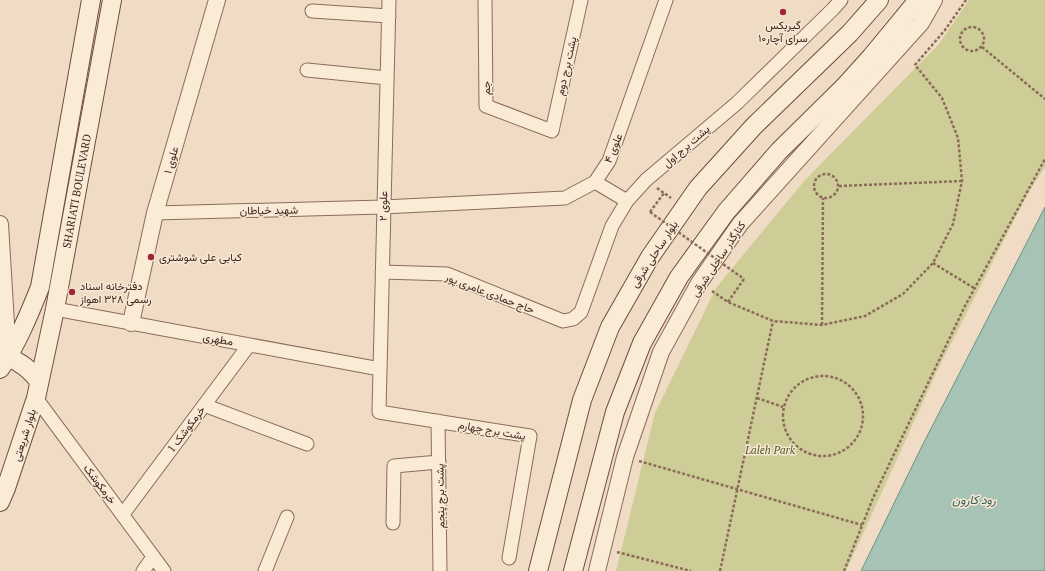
<svg xmlns="http://www.w3.org/2000/svg" width="1045" height="571" viewBox="0 0 1045 571" font-family="'PT Serif',Vazirmatn,serif">
<rect width="100%" height="100%" fill="#f0dcc4"/>
<path fill="#cfcd97" d="M969 0H1045V167L1027 195 938 369 846 571H616L655 413 716 288 804 181 939 44Z"/>
<path fill="#a6c3b6" stroke="#6c9283" d="M1045 207V571H861L921 448Z"/>
<g fill="none" stroke-linecap="round" stroke-linejoin="round">
<defs>
<path id="minor" d="M389 0 379 412 530 436 509 558
M485 0 486 106 552 131 581 0
M312 11 389 16
M307 70 387 78
M595 182 627 201
M155 213 383 207 565 198 595 182 609 161 666 0
M382 272 447 274 563 321 573 319 581 312 612 226 627 201 646 180 737 103 833 9 841 0
M55 309 380 369
M36 398 164 571
M204 405 307 444
M438 421 440 571
M123 514 249 345
M393 523 394 466 439 462
M143 571 153 557
M265 571 287 517"/>
<path id="tertiary" d="M0 224 8 357
M131 323 155 213 217 0
M597 571 625 457 661 352 699 283 740 224 921 23 934 0"/>
<g id="secondary">
<path d="M8 357C22 363 30 370 39 381"/>
<path d="M0 369C17 344 29 315 40 287L91 0"/>
<path id="s1" d="M0 502 6 488 36 398 55 309 112 0"/>
<path d="M538 571 582 400 610 327 650 257 698 188 754 126 850 33 879 0"/>
<path d="M573 571 615 412 642 343 679 277 726 212 779 151 844 87 871 57 918 0"/>
</g>
</defs>
<use href="#minor" stroke="#8b6c59" stroke-width="15"/>
<use href="#tertiary" stroke="#8b6c59" stroke-width="18"/>
<use href="#secondary" stroke="#6d4d3c" stroke-width="20"/>
<path stroke="#8b6c59" stroke-width="2.5" stroke-dasharray="3 2" stroke-linecap="butt" d="M960 39a12 12 0 1 1 24 0a12 12 0 1 1-24 0Z
M982 47 1045 99
M814 186a12 12 0 1 1 24 0a12 12 0 1 1-24 0Z
M839 186 962 181
M657 188 671 198
M650 212 664 193
M933 263 974 288
M712 291 728 302 773 321 822 325 865 316 903 294 933 263 953 224 962 181 958 138 942 98 915 65 945 30 966 0
M728 302 744 279
M822 325 823 198
M783 416a40 40 0 1 1 80 0a40 40 0 1 1-80 0Z
M757 398 783 407
M639 461 862 525
M617 552 691 571
M720 571 773 321
M844 571 873 498 965 306 1045 159"/>
<use href="#minor" stroke="#faebd7" stroke-width="13"/>
<use href="#tertiary" stroke="#faebd7" stroke-width="16"/>
<use href="#secondary" stroke="#faebd7" stroke-width="18"/>
<path stroke="#8b6c59" stroke-width="2.5" stroke-dasharray="3 2" stroke-linecap="butt" d="M650 212 744 279"/>
</g>
<g fill="#9d2739" stroke="#f7e7d4" stroke-width="1.5">
<circle cx="783" cy="12" r="4"/>
<circle cx="151" cy="257" r="4"/>
<circle cx="72" cy="292" r="4"/>
</g>
<g text-anchor="middle" stroke-width="3" stroke-linejoin="round" paint-order="stroke">
<g font-size="11" fill="#3b271e" stroke="#f7e7d4" text-anchor="start">
<text x="783" y="29" text-anchor="middle">گیربکس<tspan x="783" dy="13">سرای آچار۱۰</tspan></text>
<text x="159" y="261">کبابی علی شوشتری</text>
<text x="80" y="290">دفترخانه اسناد<tspan x="80" dy="13">رسمی ۳۲۸ اهواز</tspan></text>
</g>
<g font-size="11" fill="#3b271e" stroke="#f7e7d4">
<text transform="translate(566 66) rotate(-77)" y="4">پشت برج دوم</text>
<text transform="translate(486 88) rotate(-91)" y="4">جم</text>
<text transform="translate(686 146) rotate(-41)" y="4">پشت برج اول</text>
<text transform="translate(613 148) rotate(-67)" y="4">علوی ۴</text>
<text transform="translate(171 160) rotate(-74)" y="4">علوی ۱</text>
<text dy="4" stroke="none"><textPath href="#s1" startOffset="321">SHARIATI BOULEVARD</textPath></text>
<text transform="translate(383 206) rotate(-89)" y="4">علوی ۲</text>
<text transform="translate(269 210) rotate(-1)" y="4">شهید خیاطان</text>
<text transform="translate(654 254) rotate(-57)" y="4">بلوار ساحلی شرقی</text>
<text transform="translate(718 259) rotate(-56)" y="4">کنارگذر ساحلی شرقی</text>
<text transform="translate(490 293) rotate(21)" y="4">حاج حمادی عامری پور</text>
<text transform="translate(218 339) rotate(10)" y="4">مطهری</text>
<text transform="translate(186 429) rotate(-53)" y="4">خرمکوشک 1</text>
<text transform="translate(492 430) rotate(10)" y="4">پشت برج چهارم</text>
<text transform="translate(24 435) rotate(-72)" y="4">بلوار شریعتی</text>
<text transform="translate(100 484) rotate(53)" y="4">خرمکوشک</text>
<text transform="translate(440 496) rotate(-91)" y="4">پشت برج پنجم</text>
</g>
<g font-size="11" font-style="italic" fill="#535824" stroke="#f7e7d4">
<text x="770" y="454">Laleh Park</text>
</g>
<g font-size="12" font-style="italic" fill="#2d5b51" stroke="#f7e7d4">
<text x="974" y="504">رود کارون</text>
</g>
</g>
</svg>
